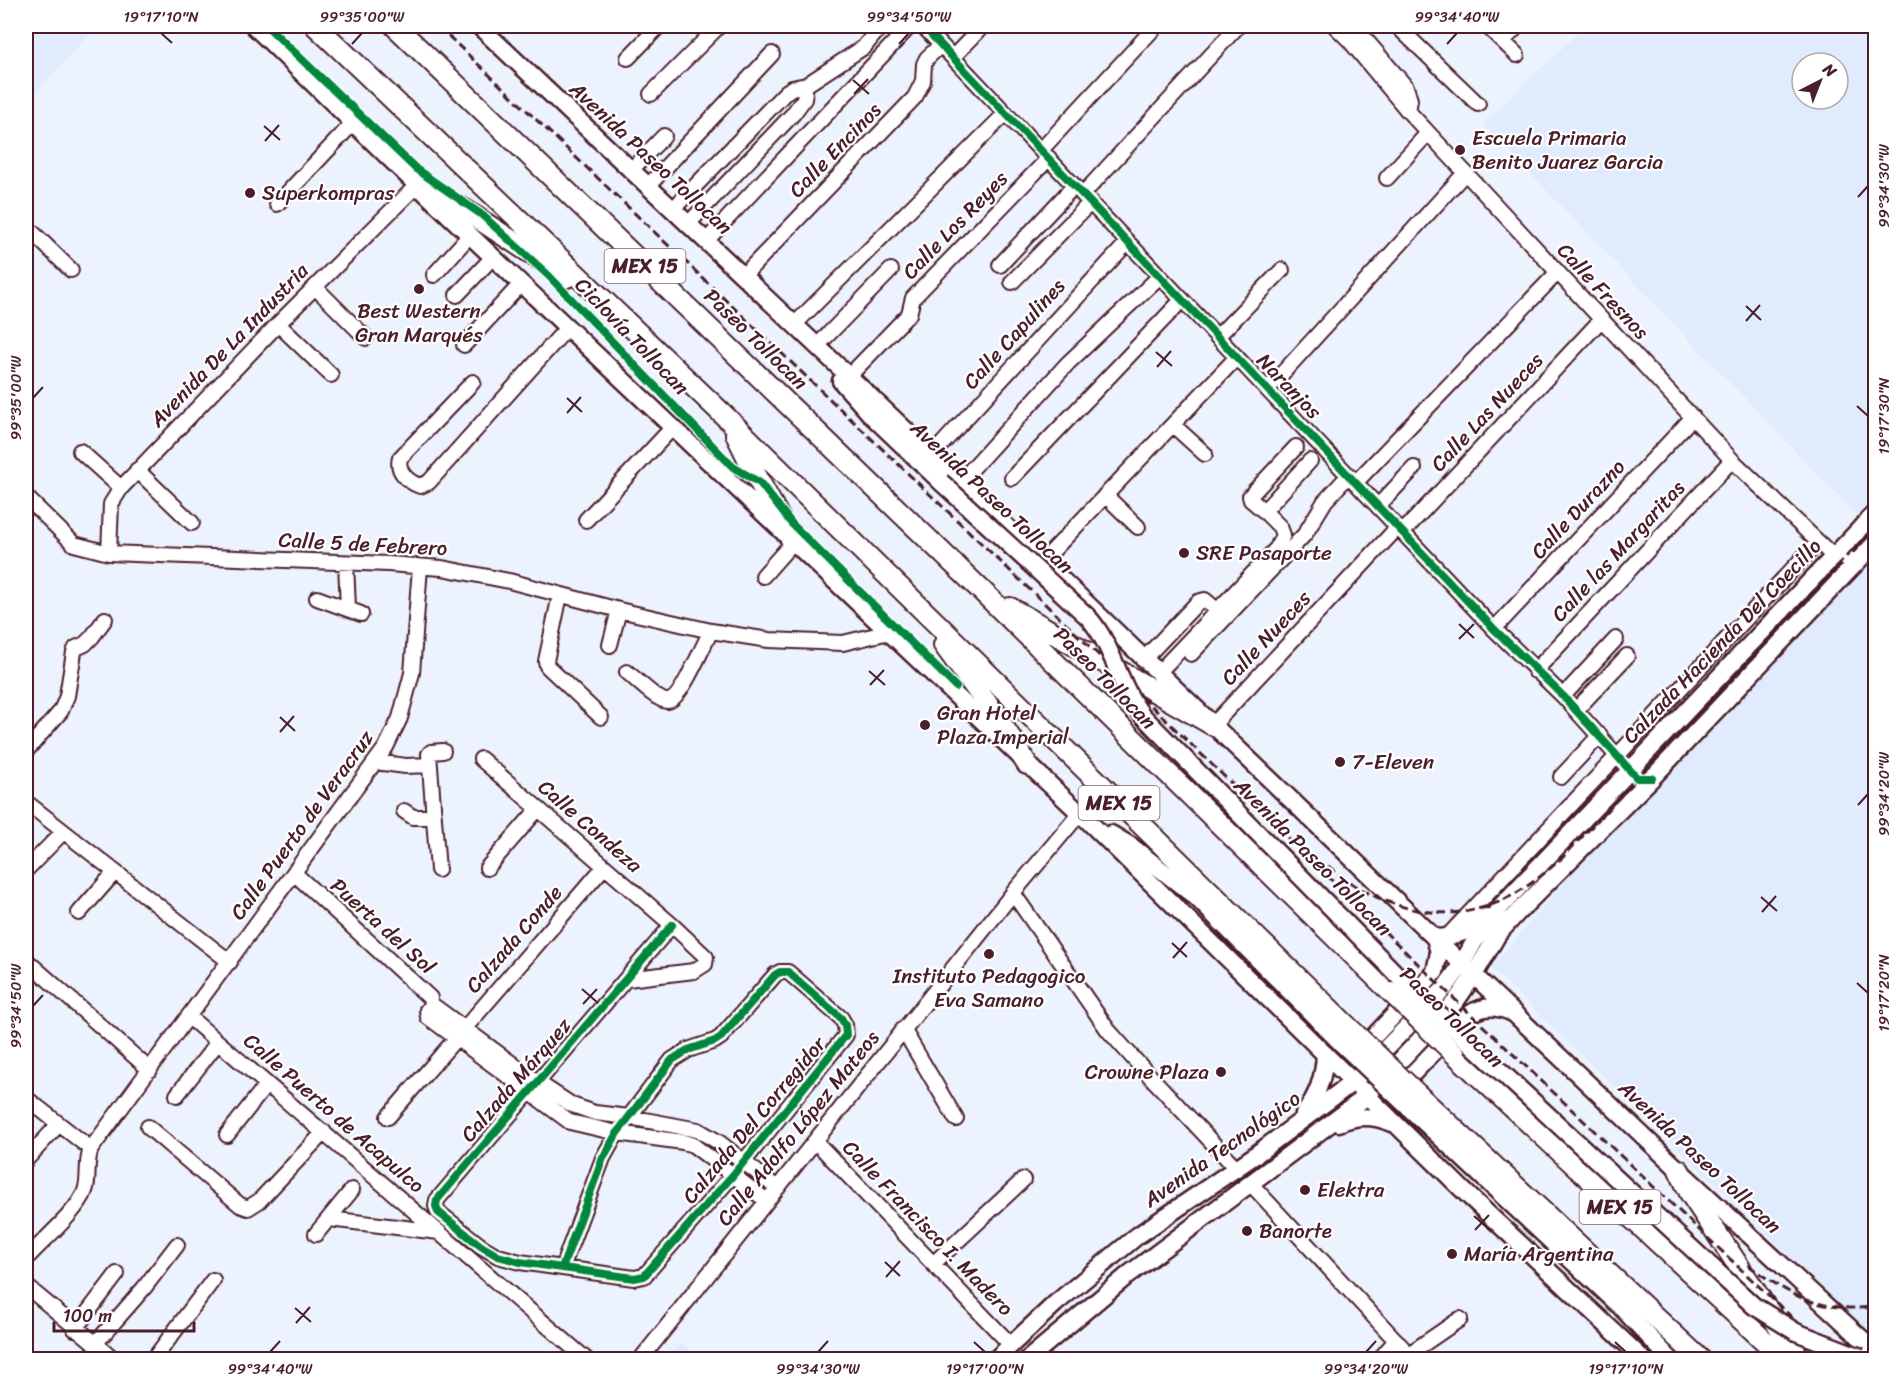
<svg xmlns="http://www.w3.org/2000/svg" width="1901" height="1385" viewBox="0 0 1901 1385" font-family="Sriracha,sans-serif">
<rect width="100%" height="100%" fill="#edf3fe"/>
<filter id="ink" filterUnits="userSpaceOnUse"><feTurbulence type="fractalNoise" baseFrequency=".0167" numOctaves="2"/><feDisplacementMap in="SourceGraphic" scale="12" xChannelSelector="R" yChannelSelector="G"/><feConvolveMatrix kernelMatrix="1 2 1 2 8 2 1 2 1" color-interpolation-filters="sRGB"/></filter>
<g filter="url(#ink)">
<path fill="#e0ebfe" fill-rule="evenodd" d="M26 26H97L37 92 29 82 26 81Z
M1585 26H1875V1338L1491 968 1867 526 1483 124ZM1802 63H1838V99H1802Z
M681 1342 699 1359H667Z"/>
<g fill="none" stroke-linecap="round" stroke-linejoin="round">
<defs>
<path id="minor" d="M923 26 1494 629 1563 696 1637 778H1652
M1335 26 1350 41 1408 111 1732 460 1833 556 1858 561
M1354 26 1406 87 1410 100 1408 111
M1397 26 1478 104
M1487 26 1517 55
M1503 41 1518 26
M953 57 983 26
M628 58 659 26
M651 94 719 26
M1041 150 1156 26
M631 170 664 136
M1387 178 1428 133
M648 186 772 54
M1083 194 1238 26
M277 204 354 122
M673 209 786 92 792 88 806 85 864 47 881 26
M688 224 793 114 804 99 806 85
M26 226 71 270
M706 241 910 26
M1000 265 1074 186
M434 275 470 235
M743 276 915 97 923 81 924 64 927 58 941 45
M1012 282 1091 202
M315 287 366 338
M457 295 493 257
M278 324 331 375
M794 325 1006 113
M1217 337 1282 270
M464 345 521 284
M817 346 891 270
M849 376 909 314 913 298 1049 158
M473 382 400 458C396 471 408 482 420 486L429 482 567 328
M1268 389 1465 173
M1173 425 1205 454
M80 451 121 488
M932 455 1128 242
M137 470 192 523
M1012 478 1182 300
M960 482 1068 363 1160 276
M1356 482 1557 273
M1105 495 1138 527
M26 497 74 544 109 553 388 564 442 568 509 581 619 610 711 631 769 640 843 643 889 632
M1379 505 1414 468
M1264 511 1251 500 1250 496 1296 447
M586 520 673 427
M1403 532 1601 320
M109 553 111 504 121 488 278 324 417 185
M1043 561 1237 357
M346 563 348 608
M763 576 793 542
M560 595 546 661 547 666 601 717
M317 598 361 614
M1494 629 1693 417
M610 645 619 610
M1191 654 1305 534 1325 501 1349 475
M1144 659 1198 602 1205 600 1218 611
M1535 671 1732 460
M627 672C636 679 658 702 668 701 681 700 704 643 711 631
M1158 673 1277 548 1283 535 1280 527 1264 511 1310 461
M1563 696 1616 639
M1576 710 1627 656
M1213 725 1398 527
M26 751 61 711 67 696 74 652 76 648 85 644 92 637 105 619
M481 759 672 925 706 957 705 964 694 971 627 979
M375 762 406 766 429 765
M1561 777 1600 735
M26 802 230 962
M404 811 413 817H432
M487 868 538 809
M26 870 63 832
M438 870 429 754 431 752 443 751
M294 873 430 998
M1013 893 1108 1030 1134 1059 1237 1169
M79 913 115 872
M1446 938 1818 542
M26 960 150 1070
M189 1017 587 1360
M903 1029 956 1119
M177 1095 218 1042
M26 1098 91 1149
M388 1117 604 867
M148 1127 240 1205 248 1208 259 1201 324 1132
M227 1135 267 1084
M815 1141 1011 1345
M26 1160 58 1125
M1251 1184 1414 1360
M767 1201 693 1145 683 1142 617 1133 570 1122 428 1017 427 1010 431 1007H435L537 1082 572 1105 595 1113 629 1117 698 1130 720 1143 777 1188
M329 1219 439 1232
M316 1234 352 1190
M26 1259C41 1242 78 1211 85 1191 90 1178 85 1163 91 1149L386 747 400 718 412 673 420 567
M933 1264 1023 1180
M562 1268 603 1158 617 1133 672 1060 688 1050 715 1041 721 1037 775 975 780 972H788L841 1018 845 1025 846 1035 733 1175 644 1276 634 1278 520 1262 498 1256 481 1246 438 1212 436 1206 437 1200 672 925
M26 1286 115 1360
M75 1329 117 1274
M95 1344 144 1288 177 1245
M1409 1354 1460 1319
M153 1360 213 1280
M640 1360 1013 893 1080 813
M1379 1360 1396 1340"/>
<path id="major" d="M254 26 417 185 1085 818 1471 1198 1644 1360
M479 26 932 455 1462 964 1679 1170 1876 1352
M841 381 872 416 941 482
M1111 834 1131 846 1197 898 1343 1045
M1435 938C1456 938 1469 930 1486 917
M1358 1053 1435 972 1439 952 1435 938
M1397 1090 1470 1014C1484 1005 1499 1006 1513 1013
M1408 1107 1620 1306 1671 1360
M1304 1114C1318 1095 1324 1077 1325 1054
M1339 1123C1357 1115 1373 1115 1392 1123
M995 1360 1056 1303 1137 1236 1254 1156 1353 1082 1444 989 1462 964 1474 942 1502 905 1876 512
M1027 1360 1128 1275 1367 1096 1456 1001 1474 975 1498 934 1518 912 1652 778 1876 542"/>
<path id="highway" d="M316 26 729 420 1354 1033
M395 26 983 592 1392 993
M417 185 465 210 567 277
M736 434 760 483 793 542
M1010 608 1213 725
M944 645 999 720 1027 764
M1455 1054 1785 1360
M1419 1096 1701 1360
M1679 1170 1690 1193 1801 1360"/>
</defs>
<use href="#minor" stroke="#4a1f2b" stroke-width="18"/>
<use href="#major" stroke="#4a1f2b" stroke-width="21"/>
<use href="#highway" stroke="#4a1f2b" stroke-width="24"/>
<use href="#minor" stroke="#fff" stroke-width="14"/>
<use href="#major" stroke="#fff" stroke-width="16"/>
<use href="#highway" stroke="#fff" stroke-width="20"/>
<path stroke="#4a1f2b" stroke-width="3" stroke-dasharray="9 4.5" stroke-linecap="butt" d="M438 26 1107 663 1444 989 1837 1360
M1328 866C1378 908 1446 929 1507 898 1528 888 1546 872 1563 857L1876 525
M1748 1265C1792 1297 1819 1312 1876 1307"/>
<defs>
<path id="major-bridge" d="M941 482 1088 617C1114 646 1118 685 1142 715L1403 981 1754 1306 1796 1332 1861 1357
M1343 1045 1408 1107"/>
<path id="highway-bridge" d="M1392 993 1455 1054
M1354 1033 1419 1096"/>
</defs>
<use href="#major-bridge" stroke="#4a1f2b" stroke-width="21" stroke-linecap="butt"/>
<use href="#highway-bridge" stroke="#4a1f2b" stroke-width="24" stroke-linecap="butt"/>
<use href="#major-bridge" stroke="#fff" stroke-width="16"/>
<use href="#highway-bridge" stroke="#fff" stroke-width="20"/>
<defs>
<path id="cycleway" d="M267 26 416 169 482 215 548 275 733 467 760 483 792 524 956 687
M923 26 1494 629 1563 696 1637 778H1652
M562 1268 603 1158 617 1133 672 1060 688 1050 715 1041 721 1037 775 975 780 972H788L841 1018 845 1025 846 1035 733 1175 644 1276 634 1278 520 1262 498 1256 481 1246 438 1212 436 1206 437 1200 672 925"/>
</defs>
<use href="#cycleway" stroke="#fff" stroke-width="11"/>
<use href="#cycleway" stroke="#00873e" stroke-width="8"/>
</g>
</g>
<path fill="none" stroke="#4a1f2b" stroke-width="2" d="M161 33 172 43M352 44 362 33M899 44 909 33M1447 44 1457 33M853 80 869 94M854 94 868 79M264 126 280 140M265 141 279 125M1858 197 1868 186M1746 306 1761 320M1746 321 1760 305M1156 352 1172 366M1157 367 1171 351M33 398 43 387M567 398 582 412M1857 406 1868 416M567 413 581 397M1459 624 1474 638M1459 639 1474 624M869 671 885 685M870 685 884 670M280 717 295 731M280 732 294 716M1858 805 1868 794M1761 897 1777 911M1762 912 1776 896M1172 943 1187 957M1173 958 1187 942M1857 983 1868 993M582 989 598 1003M583 1004 597 989M33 1006 43 995M1474 1216 1490 1230M1475 1230 1489 1215M885 1262 900 1276M886 1277 900 1261M295 1308 311 1322M296 1323 310 1307M974 1342 985 1352M1615 1342 1626 1352M270 1352 280 1341M818 1352 828 1341M1366 1352 1376 1341"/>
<g fill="#4a1f2b" stroke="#fff" stroke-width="2">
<circle cx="1460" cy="150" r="6"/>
<circle cx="250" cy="193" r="6"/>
<circle cx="419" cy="289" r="6"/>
<circle cx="1184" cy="553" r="6"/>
<circle cx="925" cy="725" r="6"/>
<circle cx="1340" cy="762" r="6"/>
<circle cx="989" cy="954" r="6"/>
<circle cx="1221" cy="1072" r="6"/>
<circle cx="1305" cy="1190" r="6"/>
<circle cx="1247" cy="1231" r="6"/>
<circle cx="1452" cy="1254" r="6"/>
</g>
<g text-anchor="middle" stroke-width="4.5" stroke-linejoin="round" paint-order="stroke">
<g fill="#fff" stroke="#80626b" stroke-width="1.5">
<rect x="604.5" y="249" width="81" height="34" rx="4.5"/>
<rect x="1078.5" y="786" width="81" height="34" rx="4.5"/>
<rect x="1579.5" y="1190" width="81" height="34" rx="4.5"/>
</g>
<g font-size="20" font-weight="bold" fill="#4a1f2b">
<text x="645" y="273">MEX 15</text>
<text x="1119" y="810">MEX 15</text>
<text x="1620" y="1214">MEX 15</text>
</g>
<g font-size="21" fill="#4a1f2b" stroke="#fff" text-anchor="start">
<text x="1472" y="145">Escuela Primaria<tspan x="1472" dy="24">Benito Juarez Garcia</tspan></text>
<text x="262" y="200">Superkompras</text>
<text x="419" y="318" text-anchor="middle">Best Western<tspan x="419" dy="24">Gran Marqués</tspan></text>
<text x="1196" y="560">SRE Pasaporte</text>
<text x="937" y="720">Gran Hotel<tspan x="937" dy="24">Plaza Imperial</tspan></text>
<text x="1352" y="769">7-Eleven</text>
<text x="989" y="983" text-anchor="middle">Instituto Pedagogico<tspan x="989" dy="24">Eva Samano</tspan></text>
<text x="1209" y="1079" text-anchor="end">Crowne Plaza</text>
<text x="1317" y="1197">Elektra</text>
<text x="1259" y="1238">Banorte</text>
<text x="1464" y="1261">María Argentina</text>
</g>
<g font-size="21" fill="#4a1f2b" stroke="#fff">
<text transform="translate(835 150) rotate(-46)" y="7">Calle Encinos</text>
<text transform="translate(651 158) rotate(43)" y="7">Avenida Paseo Tollocan</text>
<text transform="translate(955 225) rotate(-46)" y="7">Calle Los Reyes</text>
<text transform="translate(1603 291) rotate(47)" y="7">Calle Fresnos</text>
<text transform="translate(1014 334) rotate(-48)" y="7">Calle Capulines</text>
<text transform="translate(632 336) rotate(46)" y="7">Ciclovía Tollocan</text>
<text transform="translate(756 339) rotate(44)" y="7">Paseo Tollocan</text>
<text transform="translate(229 345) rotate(-46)" y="7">Avenida De La Industria</text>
<text transform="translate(1289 386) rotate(46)" y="7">Naranjos</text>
<text transform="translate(1487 412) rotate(-47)" y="7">Calle Las Nueces</text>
<text transform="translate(992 497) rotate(43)" y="7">Avenida Paseo Tollocan</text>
<text transform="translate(1578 509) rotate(-47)" y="7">Calle Durazno</text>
<text transform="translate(363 544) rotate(3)" y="7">Calle 5 de Febrero</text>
<text transform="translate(1618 551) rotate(-47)" y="7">Calle las Margaritas</text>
<text transform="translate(1266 638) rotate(-47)" y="7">Calle Nueces</text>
<text transform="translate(1722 641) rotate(-46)" y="7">Calzada Hacienda Del Coecillo</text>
<text transform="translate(1105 678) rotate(45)" y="7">Paseo Tollocan</text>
<text transform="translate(302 825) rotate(-54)" y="7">Calle Puerto de Veracruz</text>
<text transform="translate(590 826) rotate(41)" y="7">Calle Condeza</text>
<text transform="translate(1313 857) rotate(45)" y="7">Avenida Paseo Tollocan</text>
<text transform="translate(383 926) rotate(42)" y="7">Puerta del Sol</text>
<text transform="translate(514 939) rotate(-49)" y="7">Calzada Conde</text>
<text transform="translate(1452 1017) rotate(44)" y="7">Paseo Tollocan</text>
<text transform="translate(516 1080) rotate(-49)" y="7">Calzada Márquez</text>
<text transform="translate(334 1113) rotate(41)" y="7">Calle Puerto de Acapulco</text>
<text transform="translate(754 1120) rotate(-50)" y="7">Calzada Del Corregidor</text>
<text transform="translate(798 1128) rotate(-51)" y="7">Calle Adolfo López Mateos</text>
<text transform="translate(1222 1149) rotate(-35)" y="7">Avenida Tecnológico</text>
<text transform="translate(1700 1157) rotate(43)" y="7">Avenida Paseo Tollocan</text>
<text transform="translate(928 1228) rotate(46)" y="7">Calle Francisco I. Madero</text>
</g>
</g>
<rect width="1901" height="1385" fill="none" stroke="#fff" stroke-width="66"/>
<g transform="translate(1820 81) rotate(42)"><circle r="28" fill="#ffffff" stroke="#b7a5aa" stroke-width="1.5"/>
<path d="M0-4.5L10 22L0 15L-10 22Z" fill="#4a1f2b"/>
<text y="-9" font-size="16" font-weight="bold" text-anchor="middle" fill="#4a1f2b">N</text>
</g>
<path d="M54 1322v9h140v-9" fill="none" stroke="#4a1f2b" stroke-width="3"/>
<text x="63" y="1322" font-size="18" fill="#4a1f2b" stroke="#ffffff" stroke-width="4.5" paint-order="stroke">100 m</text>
<rect x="33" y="33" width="1835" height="1319" fill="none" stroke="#4a1f2b" stroke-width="2"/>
<g font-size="15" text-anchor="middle" fill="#4a1f2b">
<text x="161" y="22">19°17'10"N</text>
<text x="362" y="22">99°35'00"W</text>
<text x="909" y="22">99°34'50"W</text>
<text x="1457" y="22">99°34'40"W</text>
<text transform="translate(1884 186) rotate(-90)" y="5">99°34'30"W</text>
<text transform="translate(16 398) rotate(-90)" y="5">99°35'00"W</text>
<text transform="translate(1884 416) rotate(-90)" y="5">19°17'30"N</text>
<text transform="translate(1884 794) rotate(-90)" y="5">99°34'20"W</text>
<text transform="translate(1884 993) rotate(-90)" y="5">19°17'20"N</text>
<text transform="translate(16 1006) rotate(-90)" y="5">99°34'50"W</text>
<text x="270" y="1374">99°34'40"W</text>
<text x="818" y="1374">99°34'30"W</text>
<text x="985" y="1374">19°17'00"N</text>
<text x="1366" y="1374">99°34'20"W</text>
<text x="1626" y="1374">19°17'10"N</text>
</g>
</svg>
